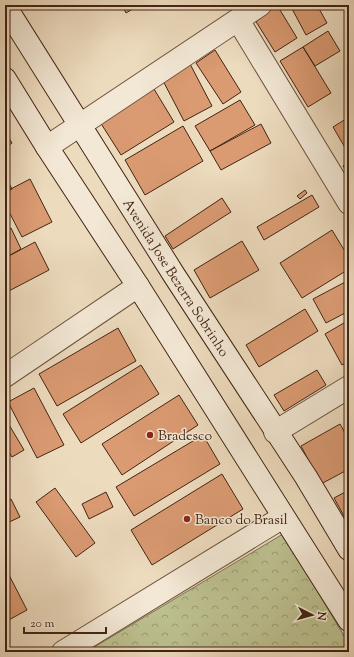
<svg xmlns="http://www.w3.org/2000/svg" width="354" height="657" viewBox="0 0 354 657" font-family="'Sorts Mill Goudy',serif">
<defs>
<pattern id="park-crowns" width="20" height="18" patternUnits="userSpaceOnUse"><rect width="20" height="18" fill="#bcbf8f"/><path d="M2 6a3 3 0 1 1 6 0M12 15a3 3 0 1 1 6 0" fill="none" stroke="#9a9b74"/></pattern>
</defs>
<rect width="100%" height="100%" fill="#eddbbe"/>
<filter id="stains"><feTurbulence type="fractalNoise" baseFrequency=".005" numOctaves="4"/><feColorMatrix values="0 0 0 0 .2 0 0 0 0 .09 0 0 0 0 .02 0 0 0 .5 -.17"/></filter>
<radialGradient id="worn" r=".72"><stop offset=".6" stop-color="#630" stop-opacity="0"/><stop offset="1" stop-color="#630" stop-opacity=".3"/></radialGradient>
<path fill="url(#park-crowns)" stroke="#7f7252" d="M283 534 349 644V652H86Z"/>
<path fill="#da9a72" stroke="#422514" d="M122 5H139L126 13Z
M277 5 297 38 275 52 255 20Z
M290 5H317L327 23 306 35Z
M328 31 340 51 315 66 303 47Z
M303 47 331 93 308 107 280 61Z
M215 50 241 92 223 104 196 63Z
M189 62 212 106 184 121 161 77Z
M154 89 174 122 121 155 100 122Z
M240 100 255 125 210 151 195 126Z
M349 117V150L347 151 333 127Z
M261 124 271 143 221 170 210 151Z
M183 126 203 161 145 195 125 160Z
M5 132 12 143 5 148Z
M349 162V174L343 166Z
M5 176 12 189 5 192Z
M30 179 52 222 22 237 5 204V192Z
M305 190 307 193 300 199 297 196Z
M312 195 319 207 264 240 257 227Z
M222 198 231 212 173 249 165 236Z
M11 228 21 249 5 258V231Z
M332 230 349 258V269L302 298 280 263Z
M242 241 259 270 210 298 194 270Z
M35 242 49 270 5 293V258Z
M349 280V311L326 323 313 299Z
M305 309 318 331 259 367 246 345Z
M349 320V361L342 365 325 334Z
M118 328 136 361 57 406 39 374Z
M141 365 159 394 81 443 63 414Z
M317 370 326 385 284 411 274 395Z
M34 388 64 445 37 458 8 402Z
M179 395 198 425 122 475 102 444Z
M5 418 24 450 12 457 5 446Z
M340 424 349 440V469L321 484 301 446Z
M203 435 220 464 134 516 116 487Z
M222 474 243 509 152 565 131 530Z
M55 488 95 543 76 557 36 502Z
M349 490V525L334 498Z
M106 492 113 507 89 519 82 504Z
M11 499 20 517 5 524V502Z
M9 575 27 610 5 622V577Z"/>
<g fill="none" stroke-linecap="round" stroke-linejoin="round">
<defs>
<path id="minor" d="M238 20 349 203
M47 147 260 5
M5 376 138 286
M275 432 349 387
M63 652 283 517"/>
<g id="secondary">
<path id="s1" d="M5 6 174 275 306 477 349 549"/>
<path d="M5 79 47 147 138 286 349 620"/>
</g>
</defs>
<use href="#minor" stroke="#6d523e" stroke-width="24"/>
<use href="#secondary" stroke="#422514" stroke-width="24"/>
<use href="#minor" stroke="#f3e8d5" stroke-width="22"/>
<use href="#secondary" stroke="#f3e8d5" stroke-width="22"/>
</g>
<g fill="#8f2418" stroke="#f3e8d5" stroke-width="1.5">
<circle cx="150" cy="435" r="4"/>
<circle cx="187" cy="519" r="4"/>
</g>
<g text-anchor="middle" stroke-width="3" stroke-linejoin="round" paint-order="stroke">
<g font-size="14" fill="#422514" stroke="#f3e8d5">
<text dy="5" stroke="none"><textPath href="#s1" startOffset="321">Avenida Jose Bezerra Sobrinho</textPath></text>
</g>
<g font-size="14" fill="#422514" stroke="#f3e8d5" text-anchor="start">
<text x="158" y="440">Bradesco</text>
<text x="195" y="524">Banco do Brasil</text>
</g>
</g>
<rect width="354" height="657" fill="none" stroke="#eddbbe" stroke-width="20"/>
<rect x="6" y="6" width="342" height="645" fill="none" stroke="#422514" stroke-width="2"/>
<rect x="10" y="10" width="334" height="637" fill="none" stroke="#422514"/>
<g transform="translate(312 615) rotate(96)" stroke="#f3e8d5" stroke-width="3" paint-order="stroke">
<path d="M0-3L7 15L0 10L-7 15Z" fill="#422514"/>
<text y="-6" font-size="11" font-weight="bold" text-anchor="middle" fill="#422514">N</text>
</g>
<path d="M24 627v6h82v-6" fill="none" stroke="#422514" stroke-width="2"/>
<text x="30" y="627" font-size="12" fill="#422514" stroke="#f3e8d5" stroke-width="3" paint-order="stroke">20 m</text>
<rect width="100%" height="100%" filter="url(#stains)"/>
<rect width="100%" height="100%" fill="url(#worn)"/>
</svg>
